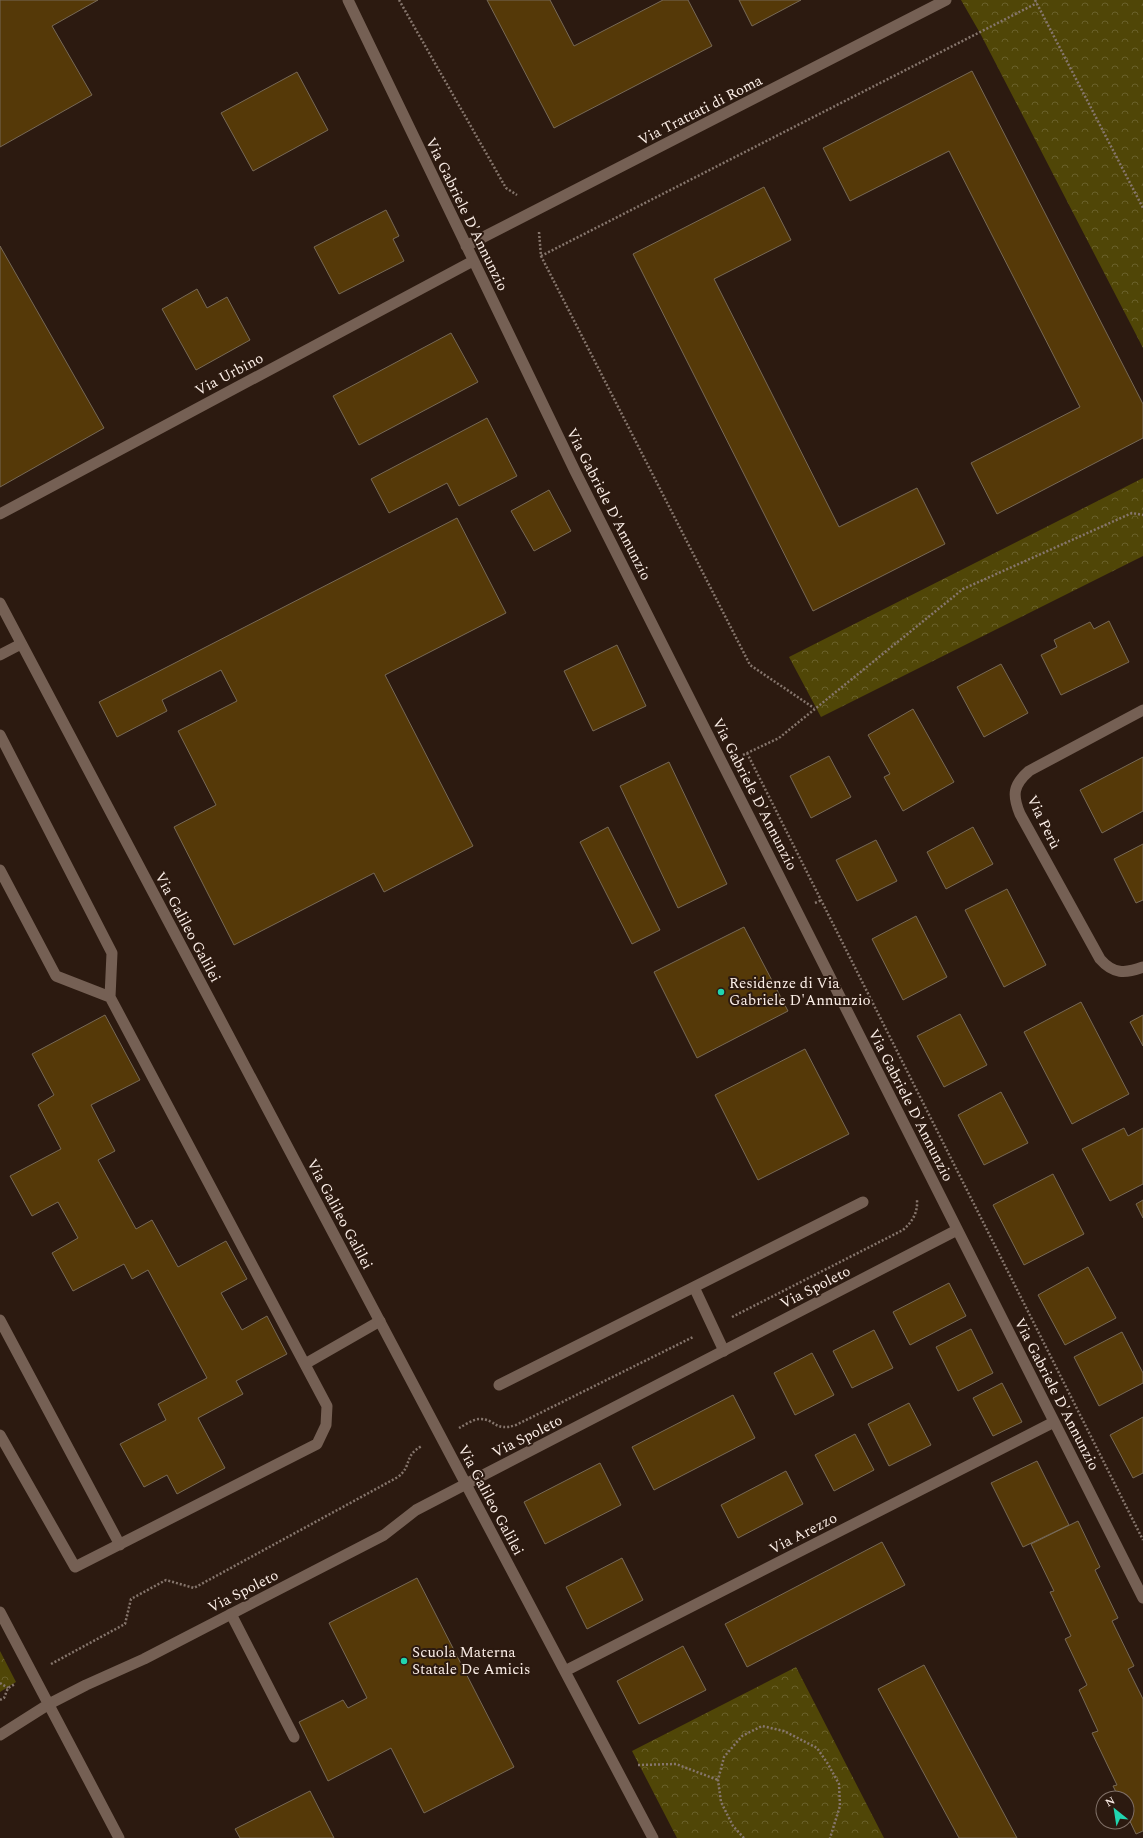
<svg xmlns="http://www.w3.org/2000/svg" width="1143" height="1838" viewBox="0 0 1143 1838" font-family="Spectral,serif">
<defs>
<pattern id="park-crowns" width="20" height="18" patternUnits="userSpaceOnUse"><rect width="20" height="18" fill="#504607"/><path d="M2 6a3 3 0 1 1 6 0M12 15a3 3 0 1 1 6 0" fill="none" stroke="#6a612b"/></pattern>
</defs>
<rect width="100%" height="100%" fill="#2c1a10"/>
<path fill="url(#park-crowns)" d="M961 0H1143V348L980 33Z
M1143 478V556L821 717 789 657Z
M0 1651 16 1682 0 1692Z
M796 1667 884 1838H677L632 1751Z"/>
<path fill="#553908" stroke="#776956" d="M0 0H98L52 26 92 95 0 147Z
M487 0H550L574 46 663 0H688L712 46 554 128Z
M739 0H801L752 26Z
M972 71 1143 404V438L997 514 971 463 1080 407 949 151 850 201 823 148Z
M297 72 328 130 253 171 221 113Z
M764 187 791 240 714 279 839 527 917 488 945 544 813 611 633 254Z
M386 210 399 236 393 239 404 261 339 294 314 247Z
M0 246 104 428 0 487Z
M197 289 207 308 227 297 250 340 196 370 162 309Z
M451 333 478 382 359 445 333 396Z
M487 418 517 476 459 506 447 483 389 513 371 479Z
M549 490 571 531 534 551 511 511Z
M457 518 506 613 385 675 473 846 384 892 374 873 234 945 174 827 216 805 178 731 237 701 221 670 162 700 167 711 117 737 99 702Z
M1109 621 1129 662 1061 695 1041 655 1057 647 1054 640 1090 622 1094 629Z
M617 645 646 706 593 731 564 671Z
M1001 664 1028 713 984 737 957 687Z
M913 709 954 782 903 811 884 777 890 774 868 735Z
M829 756 851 797 811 818 790 776Z
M1143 757V811L1102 833 1080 790Z
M669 762 727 884 678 908 620 786Z
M608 827 660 930 632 944 580 842Z
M973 827 993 864 946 889 927 852Z
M876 840 897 881 857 901 836 860Z
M1143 844V900L1136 903 1114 859Z
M1007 889 1046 965 1004 987 965 910Z
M916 916 947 977 903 1000 872 939Z
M744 927 788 1011 697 1058 654 972Z
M1081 1002 1129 1094 1072 1124 1024 1032Z
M960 1014 987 1065 944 1087 917 1036Z
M105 1015 140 1080 91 1105 115 1151 98 1160 136 1229 152 1220 178 1267 226 1241 247 1279 221 1293 242 1330 267 1316 287 1354 236 1381 243 1394 198 1418 225 1468 177 1494 167 1475 144 1487 120 1444 166 1420 158 1404 207 1378 148 1270 132 1279 124 1264 73 1291 52 1253 78 1238 58 1202 32 1216 10 1176 61 1149 38 1105 54 1095 32 1054Z
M1143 1015V1046L1130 1022Z
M805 1049 849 1134 758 1180 715 1095Z
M1001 1092 1028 1143 984 1165 958 1115Z
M1124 1128 1128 1136 1143 1128V1184L1110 1201 1082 1149Z
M1053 1174 1084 1234 1024 1265 993 1205Z
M1143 1200V1218L1136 1204Z
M1088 1267 1116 1318 1065 1345 1038 1295Z
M949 1283 966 1316 910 1345 893 1312Z
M971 1329 993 1373 958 1391 936 1347Z
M874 1330 893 1368 852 1388 833 1351Z
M1122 1332 1143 1373V1383L1099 1406 1074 1357Z
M812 1353 834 1395 795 1415 774 1373Z
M1002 1383 1022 1422 993 1436 973 1398Z
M733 1395 755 1438 654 1490 632 1447Z
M909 1403 931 1445 889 1466 868 1424Z
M1143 1417V1473L1133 1478 1110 1435Z
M855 1434 874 1470 834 1491 815 1455Z
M1037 1461 1069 1525 1023 1547 991 1483Z
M600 1463 621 1505 545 1544 524 1502Z
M786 1471 803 1504 738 1538 721 1505Z
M1078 1521 1100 1567 1095 1570 1118 1618 1112 1621 1134 1666 1128 1669 1143 1699V1831L1136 1834 1127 1815V1798H1119L1113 1786 1117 1785 1092 1733 1098 1731 1079 1690 1087 1685 1065 1639 1071 1636 1050 1592 1054 1591 1031 1544Z
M882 1542 905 1585 747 1667 725 1624Z
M622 1558 643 1600 587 1629 566 1587Z
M417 1578 514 1767 424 1813 391 1748 328 1781 299 1722 343 1700 348 1708 367 1698 329 1623Z
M683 1646 706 1690 639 1724 617 1681Z
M924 1665 1017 1838H959L878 1689Z
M310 1791 334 1838H240L235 1829Z"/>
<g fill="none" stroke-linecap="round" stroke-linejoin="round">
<path stroke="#86766d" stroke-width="2.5" stroke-dasharray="2 2" stroke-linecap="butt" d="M399 0 506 188 517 195
M1035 0 1143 208
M539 232 541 256 750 665 814 708
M541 256 1037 3
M747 753 1143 1540
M743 755 779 738 963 589 1132 513 1143 515
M815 903 822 900
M732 1317 903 1230C912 1222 918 1213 917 1200
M459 1428C465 1425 473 1419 480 1419 496 1419 494 1432 516 1425L693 1337
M51 1664 125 1624 131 1599 166 1580 194 1588 398 1477C413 1465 403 1456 422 1446
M0 1683 8 1688
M0 1700 4 1698 8 1688 15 1684
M638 1765 676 1764 718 1780
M744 1838 733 1826 721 1802 718 1780 724 1757 742 1736 762 1726 784 1731 817 1748 828 1764 839 1784 840 1806 830 1838"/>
<path stroke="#756054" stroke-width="11" d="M0 735 112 953 110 997 56 976 0 870
M694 1287 724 1351
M0 1320 120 1545
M305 1364 380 1321
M499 1385 863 1202
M0 1435 75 1567 317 1444 326 1425 327 1406 110 997
M231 1614 294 1737"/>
<path stroke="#756054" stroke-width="11" d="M348 0 575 471 1143 1598
M466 246 946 0
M0 514 473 261
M0 603 653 1838
M0 655 21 644
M1143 710 1029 771C1013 785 1012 795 1020 814L1100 959C1113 974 1125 974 1143 967
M0 1612 119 1838
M565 1671 1054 1422
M0 1735 49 1704 86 1685 144 1659 384 1535 416 1510 466 1484 957 1230"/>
</g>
<g fill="#21d5af" stroke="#2c1a10" stroke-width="1.5">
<circle cx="721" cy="992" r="4"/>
<circle cx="404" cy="1661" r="4"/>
</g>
<g text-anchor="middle" stroke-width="4" stroke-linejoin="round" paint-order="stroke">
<g font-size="15" fill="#fbeee7" stroke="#2c1a10">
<text transform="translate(700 110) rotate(-27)" y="5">Via Trattati di Roma</text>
<text transform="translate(467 214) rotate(64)" y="5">Via Gabriele D'Annunzio</text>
<text transform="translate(229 374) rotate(-28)" y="5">Via Urbino</text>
<text transform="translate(609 504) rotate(63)" y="5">Via Gabriele D'Annunzio</text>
<text transform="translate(755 794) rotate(63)" y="5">Via Gabriele D'Annunzio</text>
<text transform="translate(1044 822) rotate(64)" y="5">Via Perù</text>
<text transform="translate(188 927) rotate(62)" y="5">Via Galileo Galilei</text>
<text transform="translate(911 1105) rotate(63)" y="5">Via Gabriele D'Annunzio</text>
<text transform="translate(340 1214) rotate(62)" y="5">Via Galileo Galilei</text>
<text transform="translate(815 1287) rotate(-27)" y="5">Via Spoleto</text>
<text transform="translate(1057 1394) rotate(63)" y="5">Via Gabriele D'Annunzio</text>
<text transform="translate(527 1436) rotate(-27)" y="5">Via Spoleto</text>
<text transform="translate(491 1500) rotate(62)" y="5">Via Galileo Galilei</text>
<text transform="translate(803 1533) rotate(-27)" y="5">Via Arezzo</text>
<text transform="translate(243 1591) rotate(-27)" y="5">Via Spoleto</text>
</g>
<g font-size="15" fill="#fbeee7" stroke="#2c1a10" text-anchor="start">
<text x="729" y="988">Residenze di Via<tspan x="729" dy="17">Gabriele D'Annunzio</tspan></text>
<text x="412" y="1657">Scuola Materna<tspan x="412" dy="17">Statale De Amicis</tspan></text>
</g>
</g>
<g transform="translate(1115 1810) rotate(330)"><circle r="19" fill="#2c1a10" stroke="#7f6f66"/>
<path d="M0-3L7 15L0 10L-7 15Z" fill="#21d5af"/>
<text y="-6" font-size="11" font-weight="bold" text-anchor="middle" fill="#fbeee7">N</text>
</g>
</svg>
